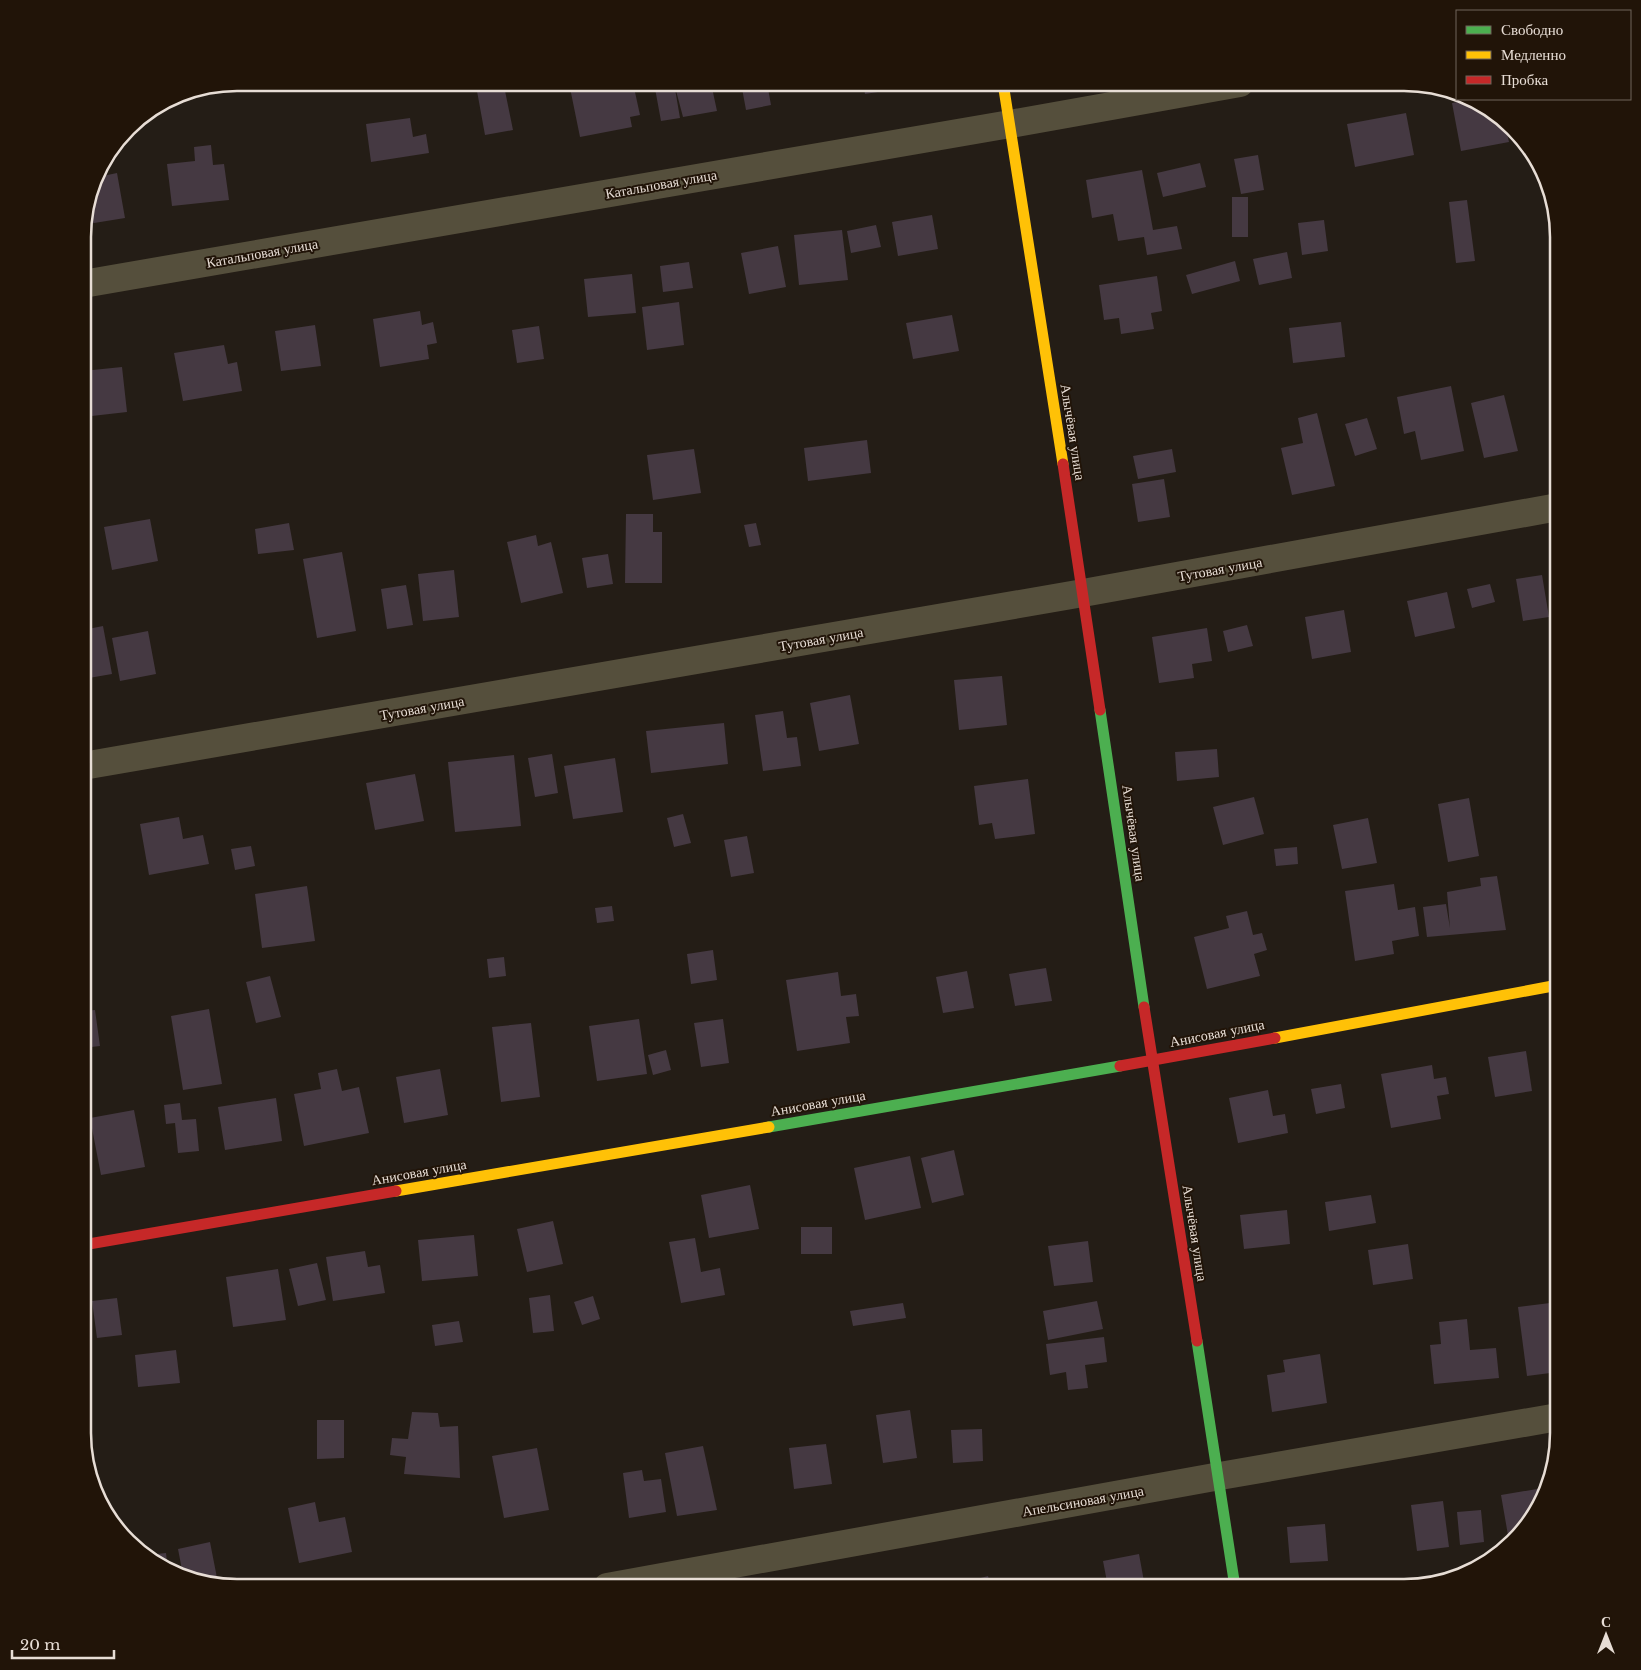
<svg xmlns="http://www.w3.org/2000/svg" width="1641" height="1670" viewBox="0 0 1641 1670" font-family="'Libre Baskerville',serif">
<rect width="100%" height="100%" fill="#241d16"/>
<path fill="#453942" d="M569 83H633L640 115 630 117 632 127 580 137Z
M654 83H674L680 118 661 121Z
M674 83H711L717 111 683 117Z
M741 83H767L771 105 746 110Z
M863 83H909L910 87 865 94Z
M504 86 513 130 485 135 477 91Z
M1473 99 1505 124 1509 142 1461 151 1452 103Z
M1406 113 1414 155 1355 167 1347 124Z
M410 118 413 137 426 134 429 153 371 162 366 124Z
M211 145 213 165 224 164 229 200 172 206 167 164 195 161 194 147Z
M1258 155 1264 190 1241 194 1234 159Z
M1200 163 1206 187 1163 197 1157 173Z
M1142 170 1153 230 1177 226 1182 249 1147 255 1144 237 1118 241 1113 214 1092 218 1086 180Z
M97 173 98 177 117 173 125 218 88 224 86 216Z
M1232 197H1248V237H1232Z
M1467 200 1475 261 1456 263 1449 202Z
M932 215 938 249 898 256 892 222Z
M1324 220 1328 251 1302 255 1298 223Z
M876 225 881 247 851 253 847 231Z
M842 230 848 280 799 285 794 235Z
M778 246 786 287 749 294 741 253Z
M1287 252 1292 278 1259 285 1253 259Z
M1235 261 1240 281 1192 294 1186 275Z
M689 262 693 288 663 292 660 266Z
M632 274 636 313 588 317 584 279Z
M1157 276 1162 311 1151 313 1154 329 1121 334 1119 318 1104 320 1099 285Z
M679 302 684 345 647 350 642 307Z
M420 311 422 325 433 322 437 343 427 345 429 359 380 367 373 319Z
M952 315 959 351 913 359 906 323Z
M1341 322 1345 357 1293 363 1289 328Z
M315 325 321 366 281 371 275 331Z
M539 326 544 359 517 363 512 330Z
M224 345 228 364 237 362 242 391 183 401 174 353Z
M122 367 127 412 83 417V371Z
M1451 386 1464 451 1421 460 1415 431 1404 434 1397 397Z
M1504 395 1518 451 1484 458 1471 403Z
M1317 413 1335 486 1292 495 1281 448 1303 443 1298 418Z
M1367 418 1377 449 1355 456 1345 424Z
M867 440 871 473 808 481 804 448Z
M694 449 701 493 653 500 647 455Z
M1172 449 1176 472 1138 479 1133 456Z
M1164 479 1170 517 1138 522 1132 484Z
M626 514H653V532H662V583H625Z
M150 519 158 561 112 570 104 527Z
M289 523 294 550 258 554 255 529Z
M756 523 761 545 749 547 744 525Z
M536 535 538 546 551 542 563 593 521 603 507 542Z
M342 552 356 631 317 638 303 559Z
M608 554 613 584 587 588 582 558Z
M454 570 459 617 423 621 418 574Z
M1542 575 1549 617 1523 621 1516 579Z
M1490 584 1495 602 1472 608 1467 589Z
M406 585 413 625 387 629 381 589Z
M1447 592 1455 628 1415 637 1407 601Z
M1344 610 1351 652 1312 659 1305 617Z
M1247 625 1253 646 1228 652 1223 631Z
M103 626 112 674 83 679V630Z
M1207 628 1212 661 1192 664 1194 678 1159 683 1152 637Z
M148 631 156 674 120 681 112 638Z
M1558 642V671L1552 643Z
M1002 676 1007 725 959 730 954 680Z
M850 695 859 744 819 751 810 703Z
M783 711 787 738 797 737 801 766 763 771 755 715Z
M724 723 728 764 651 773 646 731Z
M1217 749 1219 777 1177 781 1175 752Z
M552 754 558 793 535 797 528 758Z
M514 755 521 826 455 832 448 762Z
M615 758 623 812 573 819 564 766Z
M415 774 424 821 375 830 366 783Z
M1028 779 1035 834 995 839 992 823 979 825 974 786Z
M1254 797 1264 834 1223 845 1213 807Z
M1469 798 1479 856 1448 862 1438 804Z
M683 814 691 843 674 847 667 818Z
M179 817 183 839 203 835 209 864 149 875 140 824Z
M1368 818 1377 863 1342 869 1333 825Z
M747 836 754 873 731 877 724 840Z
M83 837 91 875 83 877Z
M251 846 255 866 235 870 231 849Z
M1297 847 1298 864 1276 866 1274 849Z
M1497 876 1506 930 1427 937 1423 907 1446 904 1450 928 1447 892 1481 886 1480 878Z
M1394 884 1398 910 1415 907 1419 936 1392 941 1394 954 1355 961 1345 891Z
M307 886 315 941 262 948 255 894Z
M612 906 614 921 597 923 595 908Z
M1247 911 1253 935 1262 933 1267 950 1254 954 1260 976 1207 989 1194 937 1229 928 1226 916Z
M713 950 717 980 691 984 687 954Z
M504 957 506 976 489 978 487 959Z
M1046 968 1052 1001 1015 1006 1009 974Z
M967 971 974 1008 943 1013 936 977Z
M838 972 841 996 856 994 859 1016 846 1017 850 1043 797 1051 786 980Z
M270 976 281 1017 256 1023 246 982Z
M209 1009 222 1084 183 1090 171 1016Z
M95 1010 100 1046 83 1048V1011Z
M639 1019 647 1074 597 1081 589 1026Z
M723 1019 729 1063 701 1067 694 1023Z
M531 1023 540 1097 501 1102 492 1027Z
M666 1050 671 1070 653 1075 648 1055Z
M1526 1051 1532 1091 1495 1097 1488 1057Z
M1432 1065 1434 1079 1446 1077 1449 1094 1437 1096 1441 1119 1391 1128 1381 1074Z
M337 1069 342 1091 359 1087 369 1133 304 1146 294 1094 321 1089 318 1073Z
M440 1069 448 1115 404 1123 396 1077Z
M1341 1084 1345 1108 1316 1114 1311 1089Z
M1268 1090 1273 1116 1285 1114 1288 1133 1238 1143 1229 1098Z
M276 1098 282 1141 225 1150 218 1107Z
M180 1103 182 1120 196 1119 199 1151 178 1153 175 1123 166 1124 164 1105Z
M134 1110 145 1167 101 1175 90 1118Z
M954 1150 964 1195 932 1203 921 1158Z
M910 1156 921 1208 865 1220 854 1168Z
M750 1185 759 1229 709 1238 701 1195Z
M1371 1195 1376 1223 1329 1231 1325 1202Z
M1287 1210 1290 1244 1244 1249 1240 1215Z
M553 1221 563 1264 527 1272 517 1229Z
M801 1227H832V1254H801Z
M474 1235 478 1276 422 1281 418 1240Z
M695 1238 701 1272 720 1268 725 1295 681 1303 669 1242Z
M1088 1241 1093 1282 1054 1286 1048 1246Z
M1408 1244 1413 1279 1373 1285 1368 1250Z
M365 1251 368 1267 380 1265 385 1293 333 1301 326 1257Z
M317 1263 326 1300 298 1306 289 1269Z
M278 1269 286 1320 233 1327 226 1277Z
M550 1295 554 1331 533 1333 529 1298Z
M593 1296 600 1319 582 1325 574 1302Z
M117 1298 122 1335 97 1338 92 1301Z
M1097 1301 1103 1329 1048 1340 1043 1311Z
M1558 1302V1372L1527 1376 1518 1307Z
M903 1303 906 1318 853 1326 850 1311Z
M1467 1319 1470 1350 1496 1348 1499 1378 1434 1384 1430 1345 1441 1344 1439 1322Z
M459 1321 463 1342 435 1346 432 1325Z
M1104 1337 1107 1362 1085 1365 1088 1388 1068 1390 1066 1372 1050 1375 1046 1344Z
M176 1350 180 1383 138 1387 135 1355Z
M1320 1354 1327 1403 1272 1412 1267 1375 1285 1372 1283 1360Z
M910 1410 917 1458 883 1463 876 1415Z
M412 1412 438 1413 440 1427 458 1426 460 1478 404 1474 406 1457 390 1455 392 1438 408 1439Z
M317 1420H344V1458L317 1459Z
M982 1429 983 1461 953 1463 951 1430Z
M826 1444 832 1484 794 1489 789 1448Z
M703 1446 717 1510 677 1516 665 1453Z
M537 1448 549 1510 504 1518 492 1456Z
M642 1470 644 1481 661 1479 666 1512 629 1518 623 1473Z
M1543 1488 1544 1495 1543 1501 1512 1541H1509L1501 1495Z
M1443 1501 1449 1547 1417 1551 1411 1505Z
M315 1502 319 1522 345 1517 352 1552 299 1563 288 1508Z
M1481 1510 1484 1542 1460 1545 1457 1512Z
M1325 1524 1328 1561 1290 1563 1287 1527Z
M210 1542 218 1583 183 1575 178 1549Z
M166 1553 168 1571 147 1555Z
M1139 1554 1145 1587H1108L1103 1561Z
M988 1576 991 1587H967L966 1582Z"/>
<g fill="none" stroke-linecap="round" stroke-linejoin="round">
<path stroke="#554f3c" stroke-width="28" d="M83 284 1010 124 1240 83
M83 766 1083 593 1558 507
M607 1587 1220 1476 1558 1417"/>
<path stroke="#4caf50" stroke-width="11" d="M1100 710 1144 1007
M769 1127 1120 1066
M1197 1341 1235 1587"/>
<path stroke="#ffc107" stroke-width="11" d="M1003 83 1063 464
M1275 1038 1558 985
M396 1191 769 1127"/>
<path stroke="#c62828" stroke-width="11" d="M1063 464 1100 710
M1144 1007 1197 1341
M1120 1066 1275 1038
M83 1245 396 1191"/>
</g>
<g text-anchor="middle" stroke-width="4" stroke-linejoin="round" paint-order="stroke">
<g font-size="14" fill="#e7ddd5" stroke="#211408">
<text transform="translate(661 184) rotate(-10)" y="5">Катальповая улица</text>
<text transform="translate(262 253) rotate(-10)" y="5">Катальповая улица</text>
<text transform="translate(1073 432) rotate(81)" y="5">Алычёвая улица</text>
<text transform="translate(1220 569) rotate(-10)" y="5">Тутовая улица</text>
<text transform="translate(821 639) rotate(-10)" y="5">Тутовая улица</text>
<text transform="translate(422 708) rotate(-10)" y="5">Тутовая улица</text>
<text transform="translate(1134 833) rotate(82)" y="5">Алычёвая улица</text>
<text transform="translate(1217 1033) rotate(-11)" y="5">Анисовая улица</text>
<text transform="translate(818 1103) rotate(-10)" y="5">Анисовая улица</text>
<text transform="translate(419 1172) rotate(-10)" y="5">Анисовая улица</text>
<text transform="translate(1195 1233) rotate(81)" y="5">Алычёвая улица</text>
<text transform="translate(1083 1501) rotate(-10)" y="5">Апельсиновая улица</text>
</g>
</g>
<path d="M0 0H1641V1670H0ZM237 91H1404A146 146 0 0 1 1550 237V1433A146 146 0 0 1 1404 1579H237A146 146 0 0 1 91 1433V237A146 146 0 0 1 237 91Z" fill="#211408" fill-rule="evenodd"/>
<path fill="none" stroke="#e7ddd5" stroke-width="2.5" d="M237 91H1404A146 146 0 0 1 1550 237V1433A146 146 0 0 1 1404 1579H237A146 146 0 0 1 91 1433V237A146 146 0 0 1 237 91Z"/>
<rect x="1456" y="10" width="175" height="90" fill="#211408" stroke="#70645a"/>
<rect x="1466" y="26" width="25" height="8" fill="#4caf50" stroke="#70645a"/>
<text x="1501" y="35" font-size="15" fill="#e7ddd5">Свободно</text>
<rect x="1466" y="51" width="25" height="8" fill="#ffc107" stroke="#70645a"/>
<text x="1501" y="60" font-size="15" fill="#e7ddd5">Медленно</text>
<rect x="1466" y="76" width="25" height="8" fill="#c62828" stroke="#70645a"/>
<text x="1501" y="85" font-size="15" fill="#e7ddd5">Пробка</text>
<g transform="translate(1606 1635)" stroke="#211408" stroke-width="4" paint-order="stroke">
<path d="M0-4L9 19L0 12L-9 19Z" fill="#e7ddd5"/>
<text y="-8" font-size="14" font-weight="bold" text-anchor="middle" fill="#e7ddd5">С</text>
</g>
<path d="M12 1650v8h102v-8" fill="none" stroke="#e7ddd5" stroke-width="2.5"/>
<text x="20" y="1650" font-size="15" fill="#e7ddd5" stroke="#211408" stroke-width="4" paint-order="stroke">20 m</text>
</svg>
